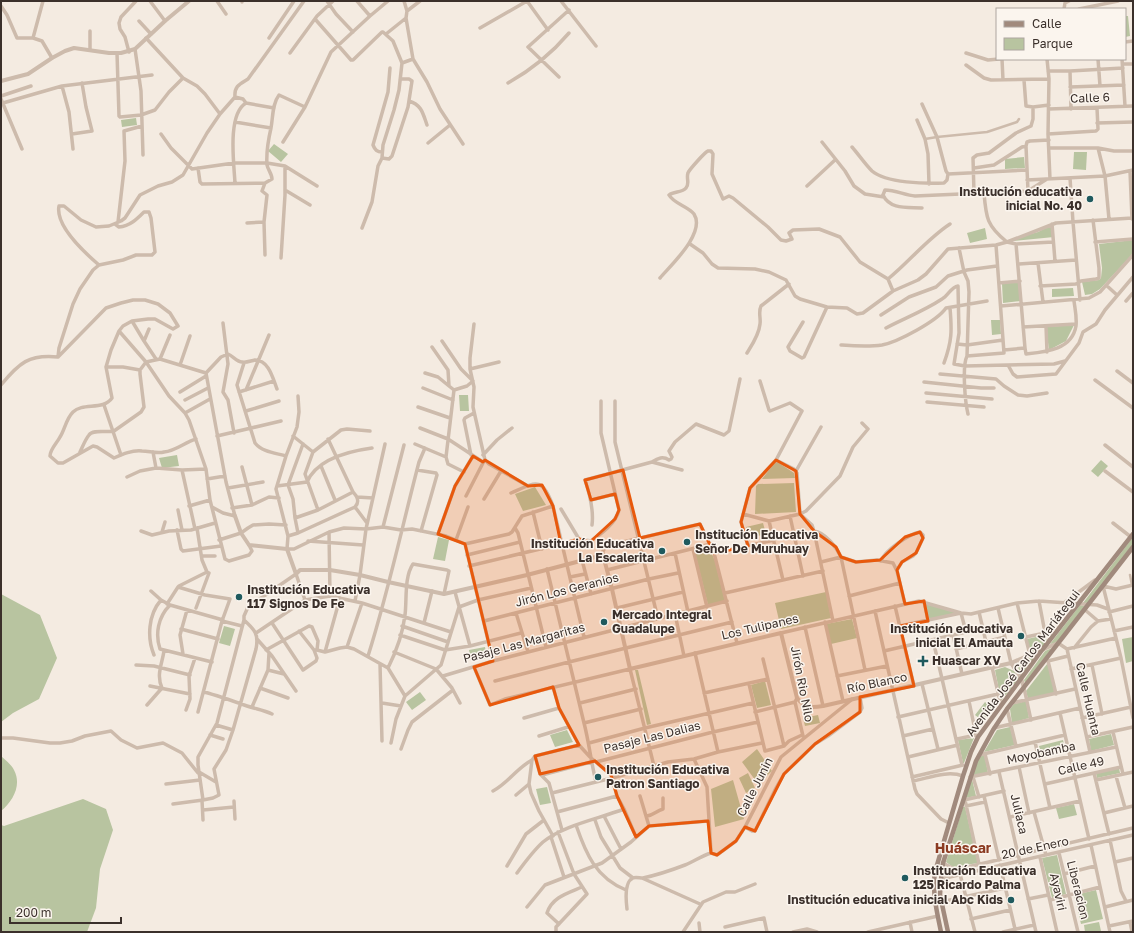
<svg xmlns="http://www.w3.org/2000/svg" width="1134" height="933" viewBox="0 0 1134 933" font-family="'Golos Text',sans-serif">
<rect width="100%" height="100%" fill="#f4ebe1"/>
<path fill="#b8c4a0" d="M1125 16H1128L1130 36 1125 37Z
M136 118 137 125 122 127 121 120Z
M274 144 288 154 281 162 268 151Z
M1074 152H1087L1086 170 1073 169Z
M1024 157 1025 168 1005 169V159Z
M1053 224 1054 237 1013 241 1019 237 1038 232Z
M985 228 987 239 970 243 967 233Z
M1133 240V252L1130 257 1100 289 1092 294 1085 295 1082 282 1099 280 1101 278 1102 268 1099 244Z
M1019 282 1021 301 1003 303 1002 284Z
M1073 288 1074 296 1052 297V289Z
M991 320H1000L1001 334 992 335Z
M1074 325 1066 341 1049 350 1046 327Z
M459 395H468L469 411H460Z
M177 455 179 466 162 468 159 458Z
M1101 460 1108 466 1098 477 1091 471Z
M776 461 794 473 795 478 762 479Z
M794 483 796 512 755 514 756 486 758 484Z
M535 487 546 505 523 511 515 494Z
M763 523 766 534 749 538 746 527Z
M438 537 449 540 445 561 433 559Z
M1133 537V544L1088 603H1083Z
M708 545 715 561 725 601 708 605 694 549Z
M826 592 831 618 781 629 775 603Z
M1 594 40 615 57 658 39 699 13 713 1 722Z
M925 603 957 613 929 619Z
M1080 605 1084 606V607L1057 643 1050 644Z
M852 619 857 638 831 644 826 624Z
M224 626 235 629 230 646 219 643Z
M1045 635 1047 642 1041 649 1030 654 1027 639Z
M1133 637V661L1126 663 1122 639Z
M485 647 487 658 471 661 469 650Z
M1052 648 1025 683 1024 680 1045 651Z
M1034 656 1035 657 1022 675 1016 664Z
M1047 664H1048L1055 693 1028 699 1026 691Z
M1005 667 1014 671 1019 678 1001 701 995 670Z
M635 670H638L650 720 651 724 647 725Z
M765 681 771 705 757 708 751 685Z
M420 692 426 700 412 710 406 702Z
M1026 701 1029 718 1012 723 1010 709 1014 704Z
M985 702 993 709 983 721 975 715Z
M818 715 820 723 805 726 803 718Z
M1010 727 1015 745 984 752 997 730Z
M567 730 573 742 555 747 550 735Z
M1111 734 1114 745 1091 751 1089 739Z
M974 738 964 763H963L958 740Z
M1063 740 1066 752 1042 758 1039 746Z
M757 749 772 771 758 784 742 762Z
M983 755 985 757 988 773 972 776 980 756Z
M1 756C5 760 12 765 14 770 22 785 13 801 1 811Z
M1119 768 1120 773 1097 778 1096 773Z
M748 773 755 788 746 793 739 778Z
M972 779 976 796 965 798Z
M733 780 744 819 715 827 711 789Z
M547 787 551 803 540 805 536 789Z
M83 799 106 809 113 830 100 869 96 908 87 932H1V825L4 826Z
M1074 804 1077 815 1059 819 1056 808Z
M963 807H965L978 863 953 867 946 862Z
M1057 855 1066 894 1052 898 1042 858Z
M1096 890 1103 919 1081 924 1074 895Z
M1099 922 1101 931 1085 932 1084 925Z"/>
<g fill="none" stroke-linecap="round" stroke-linejoin="round">
<path stroke="#cdbbac" stroke-width="2.5" d="M925 139 937 137 987 132 1017 122 1019 119
M1130 575 1132 585"/>
<path stroke="#cdbbac" stroke-width="3.5" d="M150 1 165 21
M217 1 226 14
M242 1V2
M327 1 336 14 353 32
M357 1 370 16
M404 1 407 11 406 18 413 59 427 82 440 109 463 144
M561 1 596 46
M1 6 7 15 17 38H33L42 41 52 58
M1064 9 1065 3 1069 1
M1079 9 1118 1
M407 11 420 1
M315 19 351 60H353L382 32H383L393 41 402 63 399 90 394 110 383 145 382 158 378 166 372 202 362 228
M139 21 151 34
M480 28 527 1 548 30
M386 34 406 18
M33 38 43 1
M146 38 183 78 197 86 205 94 220 114
M269 38 294 1
M1125 42 1133 41
M135 49 141 91 143 155
M90 50V31
M129 52 125 37 120 29 119 23 121 17 136 1
M117 53 119 116 120 117 141 115 155 110 169 92 183 78
M290 53 317 16 333 1
M966 53 988 60 999 59
M1002 59 1003 80
M1047 59 1049 79 1048 134 1050 179
M1098 59 1100 86
M1122 59 1125 106
M402 63 413 59
M1123 64H1133
M966 65 984 78 991 80 1049 79
M1048 71H1070L1123 68
M1070 71 1071 109
M559 77 528 47 569 10
M1024 80 1026 106 1033 107 1049 105
M508 83C531 70 552 53 569 33
M1070 87 1124 85
M1 96 31 86
M235 97C234 86 240 84 248 79L304 1
M1 99 22 149
M409 101C422 105 423 114 427 125
M3 103 62 86
M922 104 937 137 946 171 948 174 1027 170
M1049 109 1133 106
M917 120 925 139 928 154 929 184
M235 122 271 128
M1097 123 1133 122
M72 134 92 131 86 107 82 83
M161 134 171 148 192 169 234 163H267L285 166V195L281 258
M1048 134 1096 131 1098 129 1097 108
M283 142 305 107 331 52 370 16 388 1
M822 142 845 171 854 186 865 194 884 197
M428 143 450 125
M852 147C859 155 865 164 872 171 886 183 926 184 944 183L947 180 948 174
M1049 148H1098L1114 151H1133
M1098 148 1105 176 1109 219
M73 149 69 112 62 86 152 75
M382 152C377 152 375 150 373 145L388 92 390 68
M382 158 389 159 392 156 408 107 412 81 409 79H400
M285 166 317 186
M198 168 200 182 202 184 265 183
M974 168 994 165 1022 147 1026 146
M1130 171 1132 219
M1070 178 1073 222 1080 300
M1027 180 1105 176 1133 170
M235 183C234 164 227 114 246 103L274 108
M807 186 835 160
M285 190 310 205
M1028 191 1026 146 1027 142 1030 141 1049 140
M974 193 973 158 977 155 989 153 1016 133 1031 126 1033 119V107
M984 193C986 218 987 226 1007 242L1056 223 1132 218
M922 208C908 207 890 210 883 195L885 190C895 190 905 195 915 196L1028 191 1047 179
M118 222 125 161 124 131 142 126
M247 223 264 222
M1052 224 1055 261
M1095 242 1133 239
M690 244 703 253 712 264 718 268 755 269 769 272 786 280 795 296 800 299 827 307 847 308 857 314 863 313 893 291 918 280 926 274 948 249 996 245 1007 242 1016 244 1053 242
M1016 244 1025 348
M959 248 964 272 968 281 969 292 967 356C962 366 965 402 968 414
M265 255 264 222 267 195 262 191 265 183 272 179C272 174 268 170 267 165 266 152 268 141 271 128 273 118 272 104 279 95L305 107
M1038 263 1043 302
M1019 264 1076 260
M99 265C85 253 55 226 59 206H64L81 220 96 227 109 226 121 221 125 218 140 195 158 186 172 182 183 175 207 133 220 114 235 97 243 99 246 103
M660 278C671 265 706 233 694 214 688 206 674 204 669 195 674 191 682 193 686 188 690 184 686 178 688 173 689 170 705 152 708 151H711L713 154 712 174 723 199 729 196 733 198 768 227 781 240 786 241 792 239 789 233 793 230 819 229 840 237 860 262 888 279 893 291
M888 279C909 262 927 239 950 224
M999 283 1020 281
M1106 285 1117 295
M1040 286 1076 284 1081 281 1096 279 1099 278V268L1093 220
M1126 301 1133 293
M1001 306 1089 298 1100 292 1133 255
M881 315 909 297 936 287 948 276 967 270 997 266
M132 321 144 341 156 359
M803 322 788 347 790 351 802 358 804 357 827 307
M223 323 228 364 223 392 228 400 234 433
M474 324 470 358V369L474 387 473 407 485 460 489 464 528 486
M1046 326 1047 352
M1023 327 1076 324
M886 328C905 318 924 311 942 299 948 296 951 287 958 286L959 333 954 364 965 366 1054 364 1065 361
M119 331 146 362 169 396 185 413 189 420 206 469 210 500 225 559 229 561 249 555 252 551 249 545
M144 341 149 329
M957 344 967 345 1003 340
M841 345C855 346 868 347 882 345 898 342 937 321 946 308L987 301
M432 347 448 370 449 386 454 390 467 386 473 381 461 369 442 341
M1004 350 1025 348 1026 354C1045 352 1072 350 1076 326 1077 317 1075 309 1074 301
M747 353C752 345 759 335 760 324 761 318 758 312 761 306L789 284
M967 356 1004 353 996 245
M58 357 106 308 121 303 133 300H145L158 304 170 313 178 326 173 329 155 319H148L132 321 123 326 119 331 111 350 106 367 112 398C103 411 83 402 73 412 66 419 65 429 60 437 57 443 50 449 50 456L58 463H63L93 446 97 447 114 458C123 454 132 450 142 451 149 451 157 454 164 452 176 451 185 442 196 439
M58 357 59 348 73 304 80 289 93 270 99 265 123 260 136 255H152L155 252 151 218 149 212H144C137 219 130 226 119 227L115 224
M160 359 170 335
M244 363 237 385 255 443C262 452 276 453 286 456
M944 363C952 341 952 331 950 308
M180 365 190 336
M1008 365 1013 374 1017 377 1056 374 1079 343 1083 332 1096 324 1105 310 1133 277
M106 367H123L140 370
M470 369 499 362
M1117 371 1133 383
M206 373 226 482 235 516
M425 373 438 377 449 386
M940 374 996 379 1004 386 1018 395 1027 396 1047 393
M1095 380 1133 408
M924 382 981 388H994
M1 385C19 363 29 354 58 357
M423 388 453 400
M246 390 269 335
M454 390 446 457 448 464 464 472
M180 392 206 376
M239 392 274 381
M926 393 992 399
M298 396 299 412 297 427 286 456 276 489 288 536 287 549H294L329 532 344 528 366 529 383 527 401 530 412 529 446 536 465 544 509 534 512 532 522 516 553 506
M185 400 208 388
M615 401V442L658 619
M927 402 984 407
M104 405 121 455
M418 407 450 418
M246 411 279 401
M185 413 210 399
M420 428 448 439 483 462
M217 436 281 421
M293 436 313 452 341 430 347 429 370 431
M328 439 353 492
M415 444 446 457
M1105 445 1133 467
M80 452C83 446 85 440 89 435 93 429 107 433 114 431L141 412 144 407 140 374V370L146 362 160 359 206 373 221 357 228 354C233 356 237 362 242 362 246 363 250 361 255 360 269 360 273 379 277 389
M153 452 156 468
M313 452 305 474 318 510
M471 455 464 420 465 418 474 413
M483 455 497 440 512 428
M776 460 794 469 797 473 800 514 812 525 814 531 833 621
M652 462C658 458 663 456 669 460L671 459 672 457 669 451 675 442 696 424 724 435 729 431 740 379
M321 466 335 500
M242 467 252 505
M182 470 195 529
M417 470 436 473 437 475 421 531
M796 471 821 427
M1105 471 1133 492
M127 477 140 471 156 468 182 470 206 469
M207 479 225 476
M277 486 307 482C317 459 350 451 372 448
M228 488 263 482
M511 493C536 482 542 476 553 506L584 637
M466 496 484 461
M357 497 373 498
M484 499 501 471
M591 500 615 494
M189 506 210 500
M212 507 223 513 235 516
M355 507 367 523
M232 508 252 505 269 497 279 498
M561 509 579 539
M178 510 182 530
M533 512 542 549
M743 514 769 521 800 514 806 511 840 476 853 447 868 429 862 423
M790 516 803 576
M769 521 783 580
M1113 523 1131 537
M592 525C594 510 590 495 585 480L652 462 682 470
M383 527 404 445
M515 528 518 533 546 647
M177 530 181 549 183 551 221 546
M141 531 152 535 169 531 191 530 215 523
M814 531C825 532 837 548 841 557L865 670
M162 532 165 522
M329 532 330 596
M298 533 295 518 293 499 288 485 303 444
M438 534 455 486 473 456
M288 536 298 533 355 507C360 502 357 496 353 492L318 510 295 518
M219 540 241 533 248 528 253 525 269 524 286 525
M456 540 468 507
M308 541 363 545
M465 544 493 661
M748 546 741 522 750 488 776 460 802 411 790 403 770 411 769 410 760 381
M693 549 707 607
M675 553 688 612
M714 553 774 540
M467 555 520 542
M603 555V551L606 546 700 524 714 553 737 643
M202 556H215
M582 560 591 594
M881 561C885 550 909 534 920 532L923 535V538L916 553 913 556 902 562 897 570
M821 562 841 557 856 562 877 560 893 563 897 571 905 604
M469 566 561 544 579 539 591 541C601 534 616 523 619 510L601 433V401
M547 569 584 723C589 742 591 762 596 782
M607 570 711 544
M570 577 585 574
M179 586 178 587 205 595 230 599 222 621 198 712
M179 586 207 572
M1103 586 1121 658 1133 718
M1103 586 1116 589 1133 585
M151 591 161 600 170 605C158 617 155 634 160 649L212 662
M455 592 470 646
M725 593 823 571
M849 596 900 583
M355 601 360 575 366 529 385 444
M924 601 928 621
M1017 603 1030 655
M1064 603 1095 580
M167 604 178 587
M170 605 223 620
M895 606 914 686
M196 608 209 573 207 572 202 560 197 528
M617 608 683 592
M998 608 1011 663
M1084 609 1098 621
M875 611 915 789 917 794 941 819 949 823
M979 612 986 642
M1109 612 1133 606
M516 613 528 652
M675 614 684 656
M244 620 217 723 198 757V765L203 800 213 798 219 795 214 769 226 750 233 730 256 649C259 634 255 630 244 620V616L248 607 296 574 305 600
M222 621 242 626
M484 621 649 579 678 573
M825 622 843 701
M272 623 303 670 316 661 317 658 314 650 299 631
M424 623 432 591
M402 626 448 642
M805 627 823 706
M181 629 218 639
M1114 631 1133 627
M256 633 305 600 330 596 362 603 451 632
M781 633 919 601 961 613 971 614 1017 603 1039 601 1097 605 1108 609
M400 635 445 650 470 646 521 633
M953 635 962 674
M1026 637 1045 633 1039 601
M257 639 272 656 296 691
M933 640 962 765
M1058 643 1067 649 1116 638
M347 647 362 603
M1074 648 1091 627 1098 621 1111 619
M956 649 1005 637
M1067 649 1090 752
M266 650 309 626 312 627 318 641 317 650
M314 650H317L325 652 340 648 347 647 354 649 388 668 405 696
M884 651 966 632 961 613 900 626
M325 652 340 598
M394 652 436 669 452 688 460 703
M695 653 718 752
M183 654 180 635 187 610
M154 655C147 638 148 615 161 600
M368 656C388 593 402 527 419 462L425 448
M763 659 784 746
M1046 659 1048 661 1056 694
M1048 661 1068 656
M380 664 382 741
M136 665 154 666 190 675
M1092 665 1102 714
M474 667 490 705 505 699 630 669 654 766
M992 667 1001 705
M388 668C396 652 403 632 405 615 407 600 404 577 413 564L447 570 449 571 444 594
M1071 669 1121 658
M268 670 284 674
M443 676 493 661 727 601
M837 676 887 666
M495 681 569 662 732 622
M749 684 765 751 784 746 789 741 802 735
M922 684 938 749
M150 686 190 694
M553 687 559 708 579 745 590 757 611 775 617 796 624 809 636 837
M260 688 288 698
M1024 688 1031 720
M204 692C219 696 233 701 247 706 256 709 264 710 272 714
M704 693 768 679
M797 698 795 702 803 736
M969 701 976 735
M382 703 401 706
M580 703 636 689
M1012 703 1075 689
M147 705 162 688C156 675 162 664 164 651
M252 707 268 670 269 653
M1007 709 1016 746
M186 710 190 699 189 676 195 658
M755 712 795 702
M1060 713 1089 839
M898 717 998 694
M524 718 559 708
M1082 718 1131 707
M584 723 641 709
M216 725 233 730
M994 728 1080 708
M1113 732 1123 774
M210 735 223 739
M539 736 568 727
M903 736 933 729
M1087 737 1133 727
M1 738H13L50 743H60L72 741 85 736 111 731 121 740 137 748 163 743 182 753 198 773
M957 739 976 735 977 736
M1035 742 1050 808
M391 743 396 719 405 696 441 665 459 607 478 600 531 588
M589 743 645 728 753 703
M401 749 408 730 412 722 453 690
M985 754 990 774
M979 755 1065 735
M535 756 540 774 549 783 562 830
M908 757 958 745
M694 759 707 787 711 853 717 855 736 841 745 827 781 757 850 701 852 699
M596 762 713 732 758 722
M1019 767 1029 813
M199 772 216 782
M999 772 1036 932
M1094 773 1109 834
M542 775 591 762
M1116 776 1125 808
M912 777 963 765
M970 777 1116 747
M973 777 979 797
M1096 780 1133 772
M913 781C929 778 947 770 963 776
M166 784 200 780
M1045 784 1121 767
M493 791C508 783 517 768 532 760
M552 793 612 778 668 762 694 759 718 752 762 743
M516 795 529 784
M640 796 649 826
M984 796 999 860
M202 800 203 820
M964 800 1004 791
M965 800 979 864
M234 801 235 819
M173 804 203 800
M966 806 985 802
M203 810 234 807
M557 812 617 796
M1034 812 1046 855
M1104 813 1133 806
M604 816 621 849
M647 816C654 815 656 811 663 809V798
M1010 817 1080 801
M595 820 601 837 620 868 633 878
M576 825C586 854 596 878 626 890
M745 827 752 831H755L776 788 784 774 815 744 828 736 860 712 862 708 860 697
M558 832 574 874
M553 836 539 811 531 793 529 784 532 760 535 756 579 745
M551 837 564 877
M1110 840 1121 891 1126 901
M1091 845 1110 932
M1059 853 1078 932
M1040 857 1057 932
M1115 862 1133 858
M943 863 954 869H959L1133 828
M1000 865 1015 929
M507 866 526 834 544 820
M517 873C525 862 533 851 543 842 564 825 598 819 624 809
M960 874 975 932
M1064 874 1095 866
M643 878C657 875 672 870 685 865 695 861 701 856 711 853
M941 879 1133 835
M1028 899 1048 895
M1050 900 1100 887
M941 902 1005 888
M527 907 545 885 602 863 631 842 649 826 708 821
M1105 907 1133 900
M627 909C626 901 624 882 633 878 635 877 640 878 642 878L700 904
M971 919 1010 910
M910 922 912 932
M1130 922 1132 932
M699 923 700 932
M559 924 547 913C552 897 568 893 582 887
M1109 926 1133 921
M725 927 764 918 767 932
M556 932V927L587 894 574 874
M683 932 703 902 726 892H735L755 884
M793 932 807 929 817 932
M868 932 938 916
M1003 932 1034 925"/>
<path stroke="#cdbbac" stroke-width="4" d="M1 81 28 74 52 58 65 51 74 48 109 53H121L135 49 165 21 189 1
M235 516 241 533 249 545 287 549 296 574 300 570H330L360 575 388 582 444 594 527 575 603 555 612 589 630 669 781 633 797 698C805 708 811 708 823 706L1011 663 1058 643
M1011 663 1021 678 1024 688"/>
<path stroke="#a18a7d" stroke-width="4.5" d="M941 932C937 912 932 893 935 872L963 776 971 752 978 737 1042 650 1133 534
M948 932 940 895 941 879 943 863 976 761 993 730 1007 709 1133 547"/>
</g>
<path fill="#e8590c" fill-opacity="0.2" stroke="#e8590c" stroke-width="3" stroke-linejoin="round" d="M473 456 483 462 485 460 528 486 542 485 553 506 561 544 579 539 590 542 615 519 619 510 615 494 591 500 585 480 623 470 640 538 700 524 714 553 748 546 741 522 750 488 776 460 796 471 800 514 814 531 836 547 841 557 856 562 880 560 905 537 920 532 923 538 916 553 902 562 897 570 905 604 924 601 928 621 900 626 914 686 860 697V712L815 744 784 774 755 831 745 827 736 841 717 855 711 853 708 821 649 826 636 837 617 796 611 775 595 761 540 774 535 756 579 745 559 708 553 687 490 705 474 667 493 661 465 544 438 534 455 486Z"/>
<g fill="#1f5a5e" stroke="#fbf5ee" stroke-width="1.5">
<circle cx="1090" cy="199" r="4"/>
<circle cx="687" cy="542" r="4"/>
<circle cx="662" cy="551" r="4"/>
<circle cx="239" cy="597" r="4"/>
<circle cx="604" cy="622" r="4"/>
<circle cx="1021" cy="636" r="4"/>
<path d="M921 655h4v4h4v4h-4v4h-4v-4h-4v-4h4z"/>
<circle cx="598" cy="777" r="4"/>
<circle cx="905" cy="878" r="4"/>
<circle cx="1011" cy="900" r="4"/>
</g>
<g text-anchor="middle" stroke-width="3" stroke-linejoin="round" paint-order="stroke">
<g font-size="12" fill="#3b302b" stroke="#fbf5ee">
<text transform="translate(1090 98) rotate(-2)" y="4">Calle 6</text>
<text transform="translate(567 590) rotate(-14)" y="4">Jirón Los Geranios</text>
<text transform="translate(760 627) rotate(-13)" y="4">Los Tulipanes</text>
<text transform="translate(524 643) rotate(-15)" y="4">Pasaje Las Margaritas</text>
<text transform="translate(1023 663) rotate(-53)" y="4">Avenida José Carlos Mariátegui</text>
<text transform="translate(877 683) rotate(-12)" y="4">Río Blanco</text>
<text transform="translate(802 684) rotate(79)" y="4">Jirón Rio Nilo</text>
<text transform="translate(1088 699) rotate(77)" y="4">Calle Huanta</text>
<text transform="translate(652 737) rotate(-14)" y="4">Pasaje Las Dalias</text>
<text transform="translate(1041 753) rotate(-12)" y="4">Moyobamba</text>
<text transform="translate(1081 766) rotate(-13)" y="4">Calle 49</text>
<text transform="translate(755 787) rotate(-63)" y="4">Calle Junin</text>
<text transform="translate(1019 814) rotate(77)" y="4">Juliaca</text>
<text transform="translate(1035 848) rotate(-12)" y="4">20 de Enero</text>
<text transform="translate(1078 890) rotate(76)" y="4">Liberacion</text>
<text transform="translate(1058 892) rotate(77)" y="4">Ayaviri</text>
</g>
<g font-size="12" font-weight="bold" fill="#3b302b" stroke="#fbf5ee" text-anchor="start">
<text x="1082" y="196" text-anchor="end">Institución educativa<tspan x="1082" dy="14">inicial No. 40</tspan></text>
<text x="695" y="539">Institución Educativa<tspan x="695" dy="14">Señor De Muruhuay</tspan></text>
<text x="654" y="548" text-anchor="end">Institución Educativa<tspan x="654" dy="14">La Escalerita</tspan></text>
<text x="247" y="594">Institución Educativa<tspan x="247" dy="14">117 Signos De Fe</tspan></text>
<text x="612" y="619">Mercado Integral<tspan x="612" dy="14">Guadalupe</tspan></text>
<text x="1013" y="633" text-anchor="end">Institución educativa<tspan x="1013" dy="14">inicial El Amauta</tspan></text>
<text x="932" y="665">Huascar XV</text>
<text x="606" y="774">Institución Educativa<tspan x="606" dy="14">Patron Santiago</tspan></text>
<text x="913" y="875">Institución Educativa<tspan x="913" dy="14">125 Ricardo Palma</tspan></text>
<text x="1003" y="904" text-anchor="end">Institución educativa inicial Abc Kids</text>
</g>
<g font-size="14" font-weight="bold" fill="#8c3b22" stroke="#fbf5ee">
<text x="963" y="853">Huáscar</text>
</g>
</g>
<rect width="1134" height="933" fill="none" stroke="#3b302b" stroke-width="4"/>
<rect x="996" y="8" width="130" height="52" fill="#fbf5ee" stroke="#aea6a0"/>
<rect x="1004" y="21" width="20" height="6" fill="#a18a7d" stroke="#aea6a0"/>
<text x="1032" y="28" font-size="12" fill="#3b302b">Calle</text>
<rect x="1004" y="38" width="20" height="12" fill="#b8c4a0" stroke="#aea6a0"/>
<text x="1032" y="48" font-size="12" fill="#3b302b">Parque</text>
<path d="M10 917v6h111v-6" fill="none" stroke="#3b302b" stroke-width="2"/>
<text x="16" y="917" font-size="12" fill="#3b302b" stroke="#fbf5ee" stroke-width="3" paint-order="stroke">200 m</text>
</svg>
